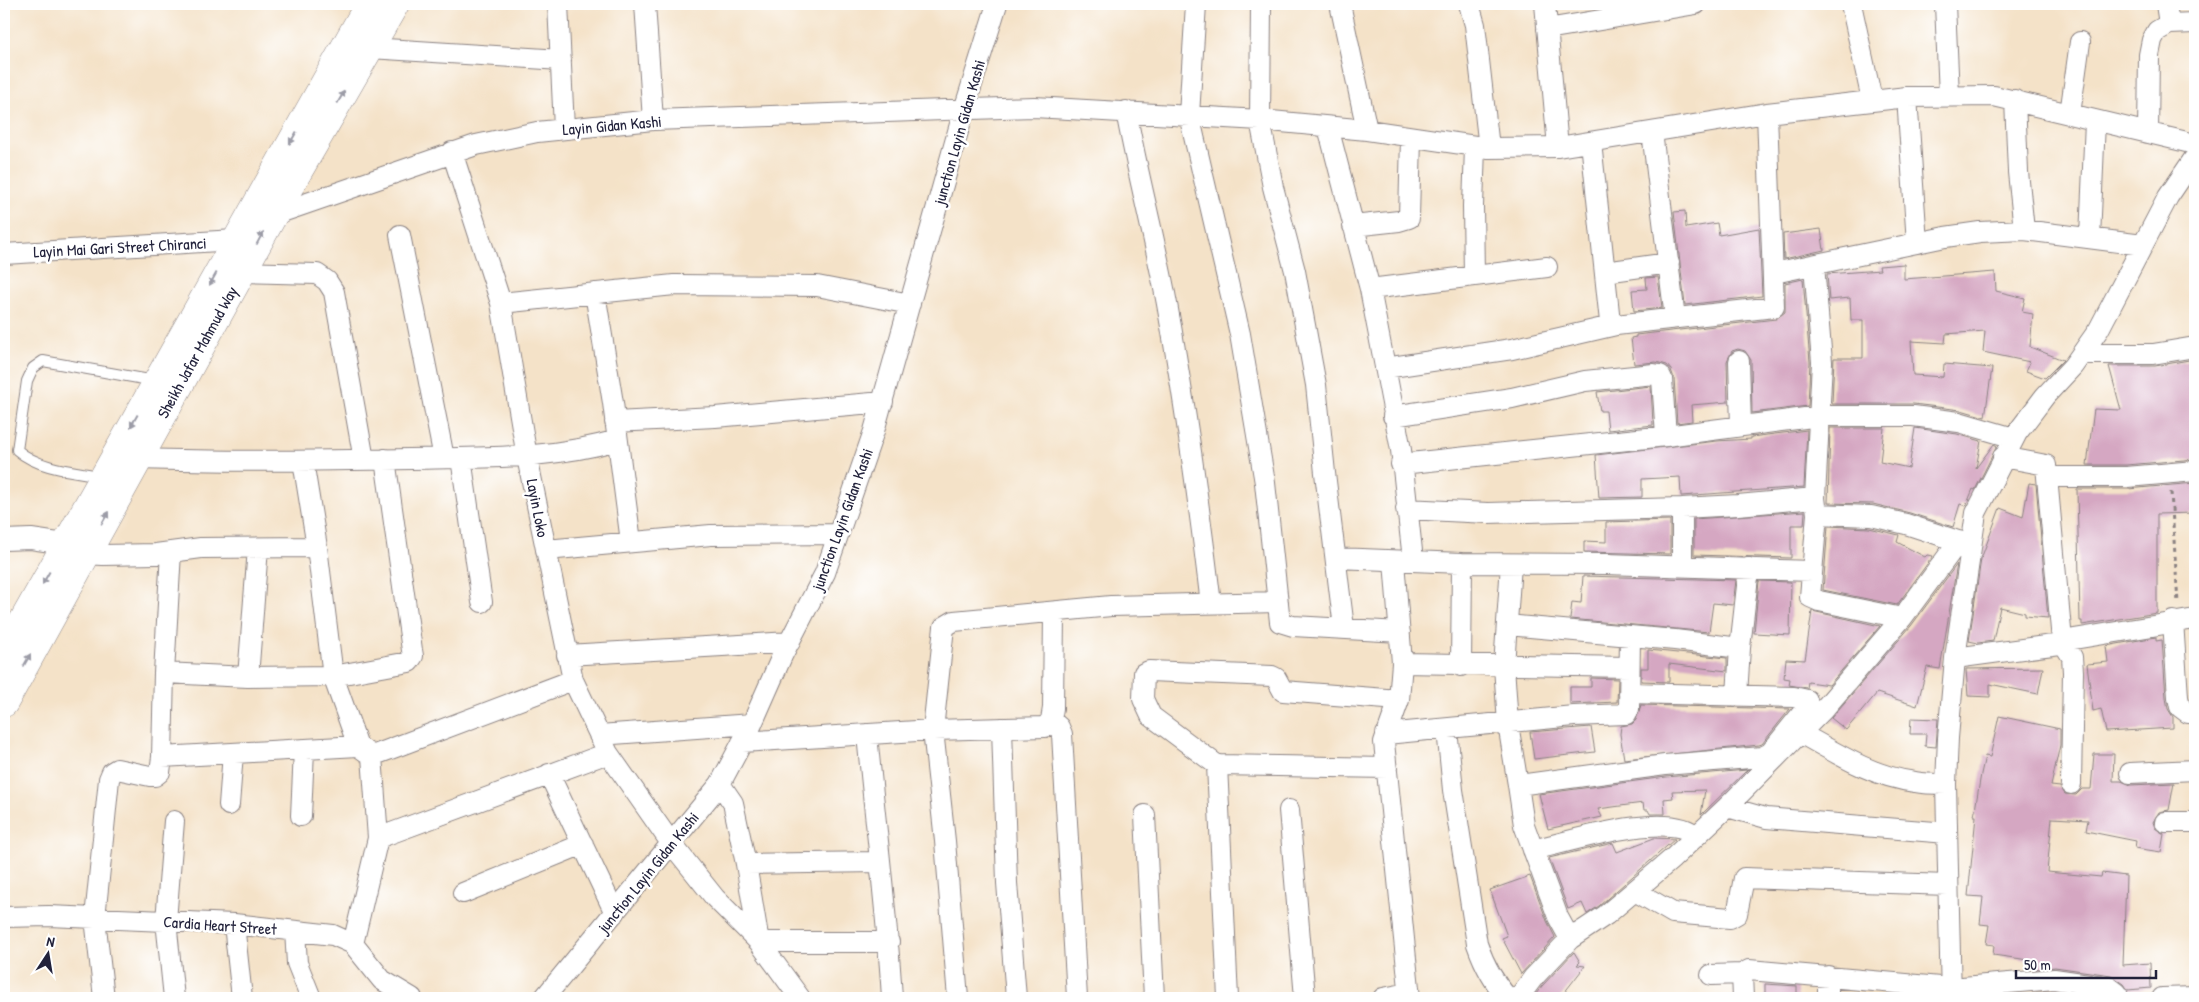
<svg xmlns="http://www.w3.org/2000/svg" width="2199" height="1002" viewBox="0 0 2199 1002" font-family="'Patrick Hand',sans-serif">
<rect width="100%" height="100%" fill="#fff"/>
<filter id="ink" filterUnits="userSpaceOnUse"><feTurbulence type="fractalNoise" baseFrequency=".02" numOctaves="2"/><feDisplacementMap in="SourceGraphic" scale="10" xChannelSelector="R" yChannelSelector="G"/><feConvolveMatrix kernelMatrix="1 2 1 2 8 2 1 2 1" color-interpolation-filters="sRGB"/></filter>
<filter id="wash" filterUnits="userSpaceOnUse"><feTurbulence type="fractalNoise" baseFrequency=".0096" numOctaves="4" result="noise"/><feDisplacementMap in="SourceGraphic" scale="20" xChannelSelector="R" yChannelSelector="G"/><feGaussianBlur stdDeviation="1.12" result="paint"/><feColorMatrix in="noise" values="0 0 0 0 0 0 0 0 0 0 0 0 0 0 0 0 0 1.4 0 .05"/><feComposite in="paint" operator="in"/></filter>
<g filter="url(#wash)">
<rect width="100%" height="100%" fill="#f4e2c8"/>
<g id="blocks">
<path fill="#d5a7c2" d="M1685 211 1686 228 1717 223 1719 235 1759 228 1762 296 1685 305 1674 212Z
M1821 229 1824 250 1784 259 1783 234Z
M1904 264V279L1995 272 1996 291 2025 298 2022 312 2033 314 2030 347 2063 360 2045 378 2026 371 2030 362 1983 352 1985 331 1946 334 1945 343 1911 341 1913 375 1943 377 1944 364 1992 368 1985 417 1961 410 1914 404H1832L1834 358H1863V320H1851L1850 298 1829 300 1827 274 1880 270 1879 266Z
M1658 277 1662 308 1634 311 1632 290 1647 289 1646 278Z
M1803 279 1810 362 1808 406 1752 413 1751 360 1745 351 1738 349 1732 351 1727 361 1728 402 1691 405 1692 421 1677 423 1674 378 1671 370 1667 365 1656 362 1634 364 1631 338 1636 337V335L1776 319 1785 312V283Z
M2195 359V400L2191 401 2195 415V459L2126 465H2087L2094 409 2121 410 2109 366H2155Z
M1651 386 1653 425 1608 430 1606 411H1600L1597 392Z
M1830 428H1884L1880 462 1909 468 1915 428 1957 434 1981 441 1976 468 1994 444 1997 446 1975 490 1973 489 1966 506 1960 504 1953 527 1910 513 1873 504 1828 503Z
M1807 430 1804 487 1681 496 1680 477 1642 479V497L1599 498 1596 455 1717 441 1751 439V437Z
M2029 483 2036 484 2048 618 2025 616V613L2000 607 1993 641 1978 643 1969 641 1981 559 2000 508 2023 517Z
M2195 483V513L2157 514V613L2082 625V621H2080L2077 489H2128Z
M1805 511 1804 525H1791V558L1694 555V519Z
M1670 520V554L1584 552V541L1606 542V522Z
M1828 526 1869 528 1899 535 1897 542 1925 557 1927 555 1933 556 1897 605 1823 590Z
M1957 564 1940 669 1927 667 1917 706 1877 693 1846 730 1831 718 1911 626Z
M1583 576 1736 580 1733 605 1713 603 1709 632 1570 619 1572 602 1581 603Z
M1759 581 1791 582 1790 635 1754 633Z
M1812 611 1880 626 1829 685 1808 682 1807 688 1789 685 1790 679 1784 678 1786 659 1805 660Z
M2156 637V641L2162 640 2166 698 2168 709 2173 717V728L2106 732 2101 709 2093 711 2087 664 2108 662 2106 646Z
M1648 650 1727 658V671L1669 664V682L1641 681V668H1648Z
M2043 668 2038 694 1990 684V697L1968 696 1966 669Z
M1591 678 1618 679 1617 702 1570 704V687H1591Z
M1641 705 1790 709 1762 744 1759 745 1624 759 1620 734 1621 726 1632 724 1636 720Z
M1999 716 2060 729V745L2051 786 2060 787 2065 794 2076 795 2082 789H2091L2094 754H2114L2113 781H2121L2131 785 2174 783 2169 810 2159 812 2153 822 2155 828 2164 834 2161 852 2135 848 2136 841 2086 831 2088 820 2052 818 2047 872 2101 877 2102 873 2126 876 2123 965 2150 963 2151 988 2128 990 2124 984 2111 975 2055 967 2035 969 2036 961 1993 955 1994 945 1986 944 1989 925 1980 924 1983 897 1968 896 1976 816H1974L1981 774 1985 756 1990 757Z
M1911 718 1938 719 1936 747 1925 746 1926 734H1910Z
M1591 727 1595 752 1534 759 1530 732Z
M1747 770 1701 815 1705 790 1672 791 1673 798 1664 799 1665 814H1650L1648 810H1644L1643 803 1598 809 1602 817 1548 829 1539 794 1666 777Z
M1654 838 1675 839 1599 906 1587 914 1582 903 1568 909 1549 858 1613 843 1617 852Z
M1530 876 1547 921 1555 937 1521 974 1502 938 1507 936 1490 890Z
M1574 952 1580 962 1577 965 1585 966 1560 998H1533L1542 986Z
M1765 984 1797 986V998H1765Z
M2054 991 2104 998H2031L2032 993Z"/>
</g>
</g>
<g filter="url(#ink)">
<use href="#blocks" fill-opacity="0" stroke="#8b8282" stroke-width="1"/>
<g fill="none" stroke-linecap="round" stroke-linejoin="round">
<defs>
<path id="lane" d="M101 476C73 471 39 469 17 450L27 381 33 368 43 361 155 381"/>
<path id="street" d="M558 4 564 128
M645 4 653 120
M1196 4 1189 115 1240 334 1265 483 1280 622 1293 626 1400 632
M1261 4 1260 120 1273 187 1295 271 1316 385 1325 473 1344 628
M1340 4 1367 130
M1469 4 1475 25 1489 148
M1545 4 1558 147
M1851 4 1872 100
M1945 4 1949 96
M2166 4 2169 24
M1547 29 1696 4
M370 48 561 60
M1907 97 1917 243
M2015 100 2018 172 2024 230
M1126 111C1138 176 1155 239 1167 304 1185 403 1199 503 1211 604
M2070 114 2080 42
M1328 127 1370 289 1401 450 1413 560
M1652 132 1675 318
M2148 133 2149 55 2152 40 2157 31 2169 24 2195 23
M1591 142 1610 322 1616 325 1774 307 1767 113
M452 152 501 303 527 457 573 680 608 753 671 843 715 898 759 942 800 998
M273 215 476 145 537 132 653 120 1034 107 1260 120 1367 130 1489 148 1558 147 1767 113 1907 97 1994 96 2195 144
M1353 226 1399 221 1409 218 1411 137
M400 235 444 458
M2090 238 2095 121
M4 254 235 240
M1814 265 1822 362 1815 498 1817 514 1810 597 1819 601 1902 618
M242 272 317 274 327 281 334 292 364 460
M1605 272 1669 263
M1774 273 1945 237 1980 232 2024 230 2143 245
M1474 276 1473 206 1475 147
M1370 289 1547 267
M595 293 613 403 631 542
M501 303 674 285 817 286 910 304
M2082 354H2153L2195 347
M1739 361 1741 426
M1385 368 1512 349 1616 325
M1393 416 1512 398 1585 381 1654 374 1660 375 1662 379 1666 436
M615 422 715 417 883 402
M2003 457 2046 465 2047 477H2127L2195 471
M461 458 482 602
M138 459C229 462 319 461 410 459 480 457 550 460 617 440
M1401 464 1666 436 1820 416H1913L1959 422 2014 438
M2047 477 2062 641 2072 657 2073 672 2071 784
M1406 509 1488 513 1682 508 1738 505 1815 498
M1817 514 1871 516 1906 524 1970 545
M4 540 31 539 65 544 85 554 103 555 156 554 201 548 317 547 303 461
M317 547 333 676 358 746 372 756 378 838 353 944
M546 550 711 535 838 534
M1336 558 1462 563 1606 564 1812 571
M1394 561 1402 663 1399 700 1384 742 1410 998
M1511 564 1504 666 1508 724 1518 785 1524 825 1558 917 1570 939
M1682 566V508
M2173 621 2178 697 2180 707 2188 713H2195
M1507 625 1675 640 1740 648
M567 655 790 642
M1955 658 2060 644 2062 641 2195 619
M1402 663 1629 667
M1461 666 1462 563
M164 673 248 677 333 676 409 662 413 656 412 650 385 459
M248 677 258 548
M1737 695 1740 648 1749 568
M1051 720 1059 727 1062 734 1077 998
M1002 728 1007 883 1016 998
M1447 729 1453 790 1477 944C1484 964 1493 982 1508 998
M1800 733C1836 753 1873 777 1915 782 1925 784 1936 784 1946 784
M867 734C875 822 887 910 892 998
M1386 734 1574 716 1626 714 1629 709 1630 636
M599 735 752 724
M742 742 933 730 1045 727 1051 720 1053 708 1054 612
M372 756 573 680
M162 757 358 746
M1217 765 1228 998
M1387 768 1217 765 1151 716 1143 699 1144 673 1149 671 1272 676 1276 678 1283 691 1399 700
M2130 773 2195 770
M549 774 615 913
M720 784 733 803 746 864 759 942H889
M1518 785 1665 765 1762 757 1770 753 1808 706 1807 700 1794 697 1629 693
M229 805 233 753
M1727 807 1766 818 1947 833
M1289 810 1305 998
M1145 815 1154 998
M301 816 304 750
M174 821 166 921 174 998
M2165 822H2195
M378 838 608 753
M1533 850C1568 842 1670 809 1696 836
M746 864 879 862
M1635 891 1673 913 1730 918 1737 914 1744 878 1948 885
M463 893 583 844
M4 917 49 916 234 924 333 935 353 944 382 980 412 998
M234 924 242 998
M295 931 297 963 311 998
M1742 974 1743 998
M1711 975 1742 974 1749 970 1951 988 2054 979 2109 987 2117 993V998
M1828 976V998
M104 998 95 918 109 779 112 772 117 769 150 776H155L160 772 162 757 164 673 171 552
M544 998 720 784 752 724 782 656 825 573 874 431 964 110 997 4
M958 998 945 841 933 730 944 627 954 621 1111 606 1278 602
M1383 998 1409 993
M1518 998 1533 978 1570 939 1606 915 1672 859 1727 807 1823 710 1902 618 1959 541
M1951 998 1946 784 1948 738 1955 658 1976 513 2017 433 2045 396 2073 366 2099 329 2168 197 2195 157
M2162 998 2195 997"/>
<path id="primary" d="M4 655 369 4
M4 703 280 203 395 4"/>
</defs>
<use href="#lane" stroke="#8b8282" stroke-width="12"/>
<use href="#street" stroke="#8b8282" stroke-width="22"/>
<use href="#primary" stroke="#8b8282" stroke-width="29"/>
<path stroke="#8b8282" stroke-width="3" stroke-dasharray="4 4" stroke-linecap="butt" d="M2171 492 2178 603"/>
<use href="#lane" stroke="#fff" stroke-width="10"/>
<use href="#street" stroke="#fff" stroke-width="20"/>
<use href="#primary" stroke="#fff" stroke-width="28"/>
</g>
<defs><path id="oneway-solid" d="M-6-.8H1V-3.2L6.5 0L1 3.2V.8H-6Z" transform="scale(1.25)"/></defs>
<g fill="#9c9ca7">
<use href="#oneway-solid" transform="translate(341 97) rotate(-60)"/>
<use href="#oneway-solid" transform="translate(293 138) rotate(120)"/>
<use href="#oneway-solid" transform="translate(260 238) rotate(-62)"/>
<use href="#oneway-solid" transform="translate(213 279) rotate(119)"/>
<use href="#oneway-solid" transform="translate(134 421) rotate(119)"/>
<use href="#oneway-solid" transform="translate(105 518) rotate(-61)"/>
<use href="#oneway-solid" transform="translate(46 578) rotate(119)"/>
<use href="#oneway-solid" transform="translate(27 660) rotate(-61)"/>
</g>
</g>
<g text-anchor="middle" stroke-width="5" stroke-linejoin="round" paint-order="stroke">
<g font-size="16" fill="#22223b" stroke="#fff">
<text transform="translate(612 125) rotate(-5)" y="6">Layin Gidan Kashi</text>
<text transform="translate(959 132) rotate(-74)" y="6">junction Layin Gidan Kashi</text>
<text transform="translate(120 247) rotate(-3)" y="6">Layin Mai Gari Street Chiranci</text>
<text transform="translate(197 352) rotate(-61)" y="6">Sheikh Jafar Mahmud Way</text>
<text transform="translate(538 508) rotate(79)" y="6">Layin Loko</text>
<text transform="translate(842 519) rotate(-70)" y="6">junction Layin Gidan Kashi</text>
<text transform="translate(648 872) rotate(-51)" y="6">junction Layin Gidan Kashi</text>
<text transform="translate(220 925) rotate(4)" y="6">Cardia Heart Street</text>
</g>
</g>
<rect width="2199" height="1002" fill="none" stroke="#fff" stroke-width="20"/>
<g transform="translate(48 954) rotate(12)" stroke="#ffffff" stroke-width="4" paint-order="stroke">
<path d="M0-4L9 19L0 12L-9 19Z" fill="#22223b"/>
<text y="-8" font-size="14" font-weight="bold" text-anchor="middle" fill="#22223b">N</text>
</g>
<path d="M2016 970v8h140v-8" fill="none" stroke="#22223b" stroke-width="2.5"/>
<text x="2024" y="970" font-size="15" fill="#22223b" stroke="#ffffff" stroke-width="4" paint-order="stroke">50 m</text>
</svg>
